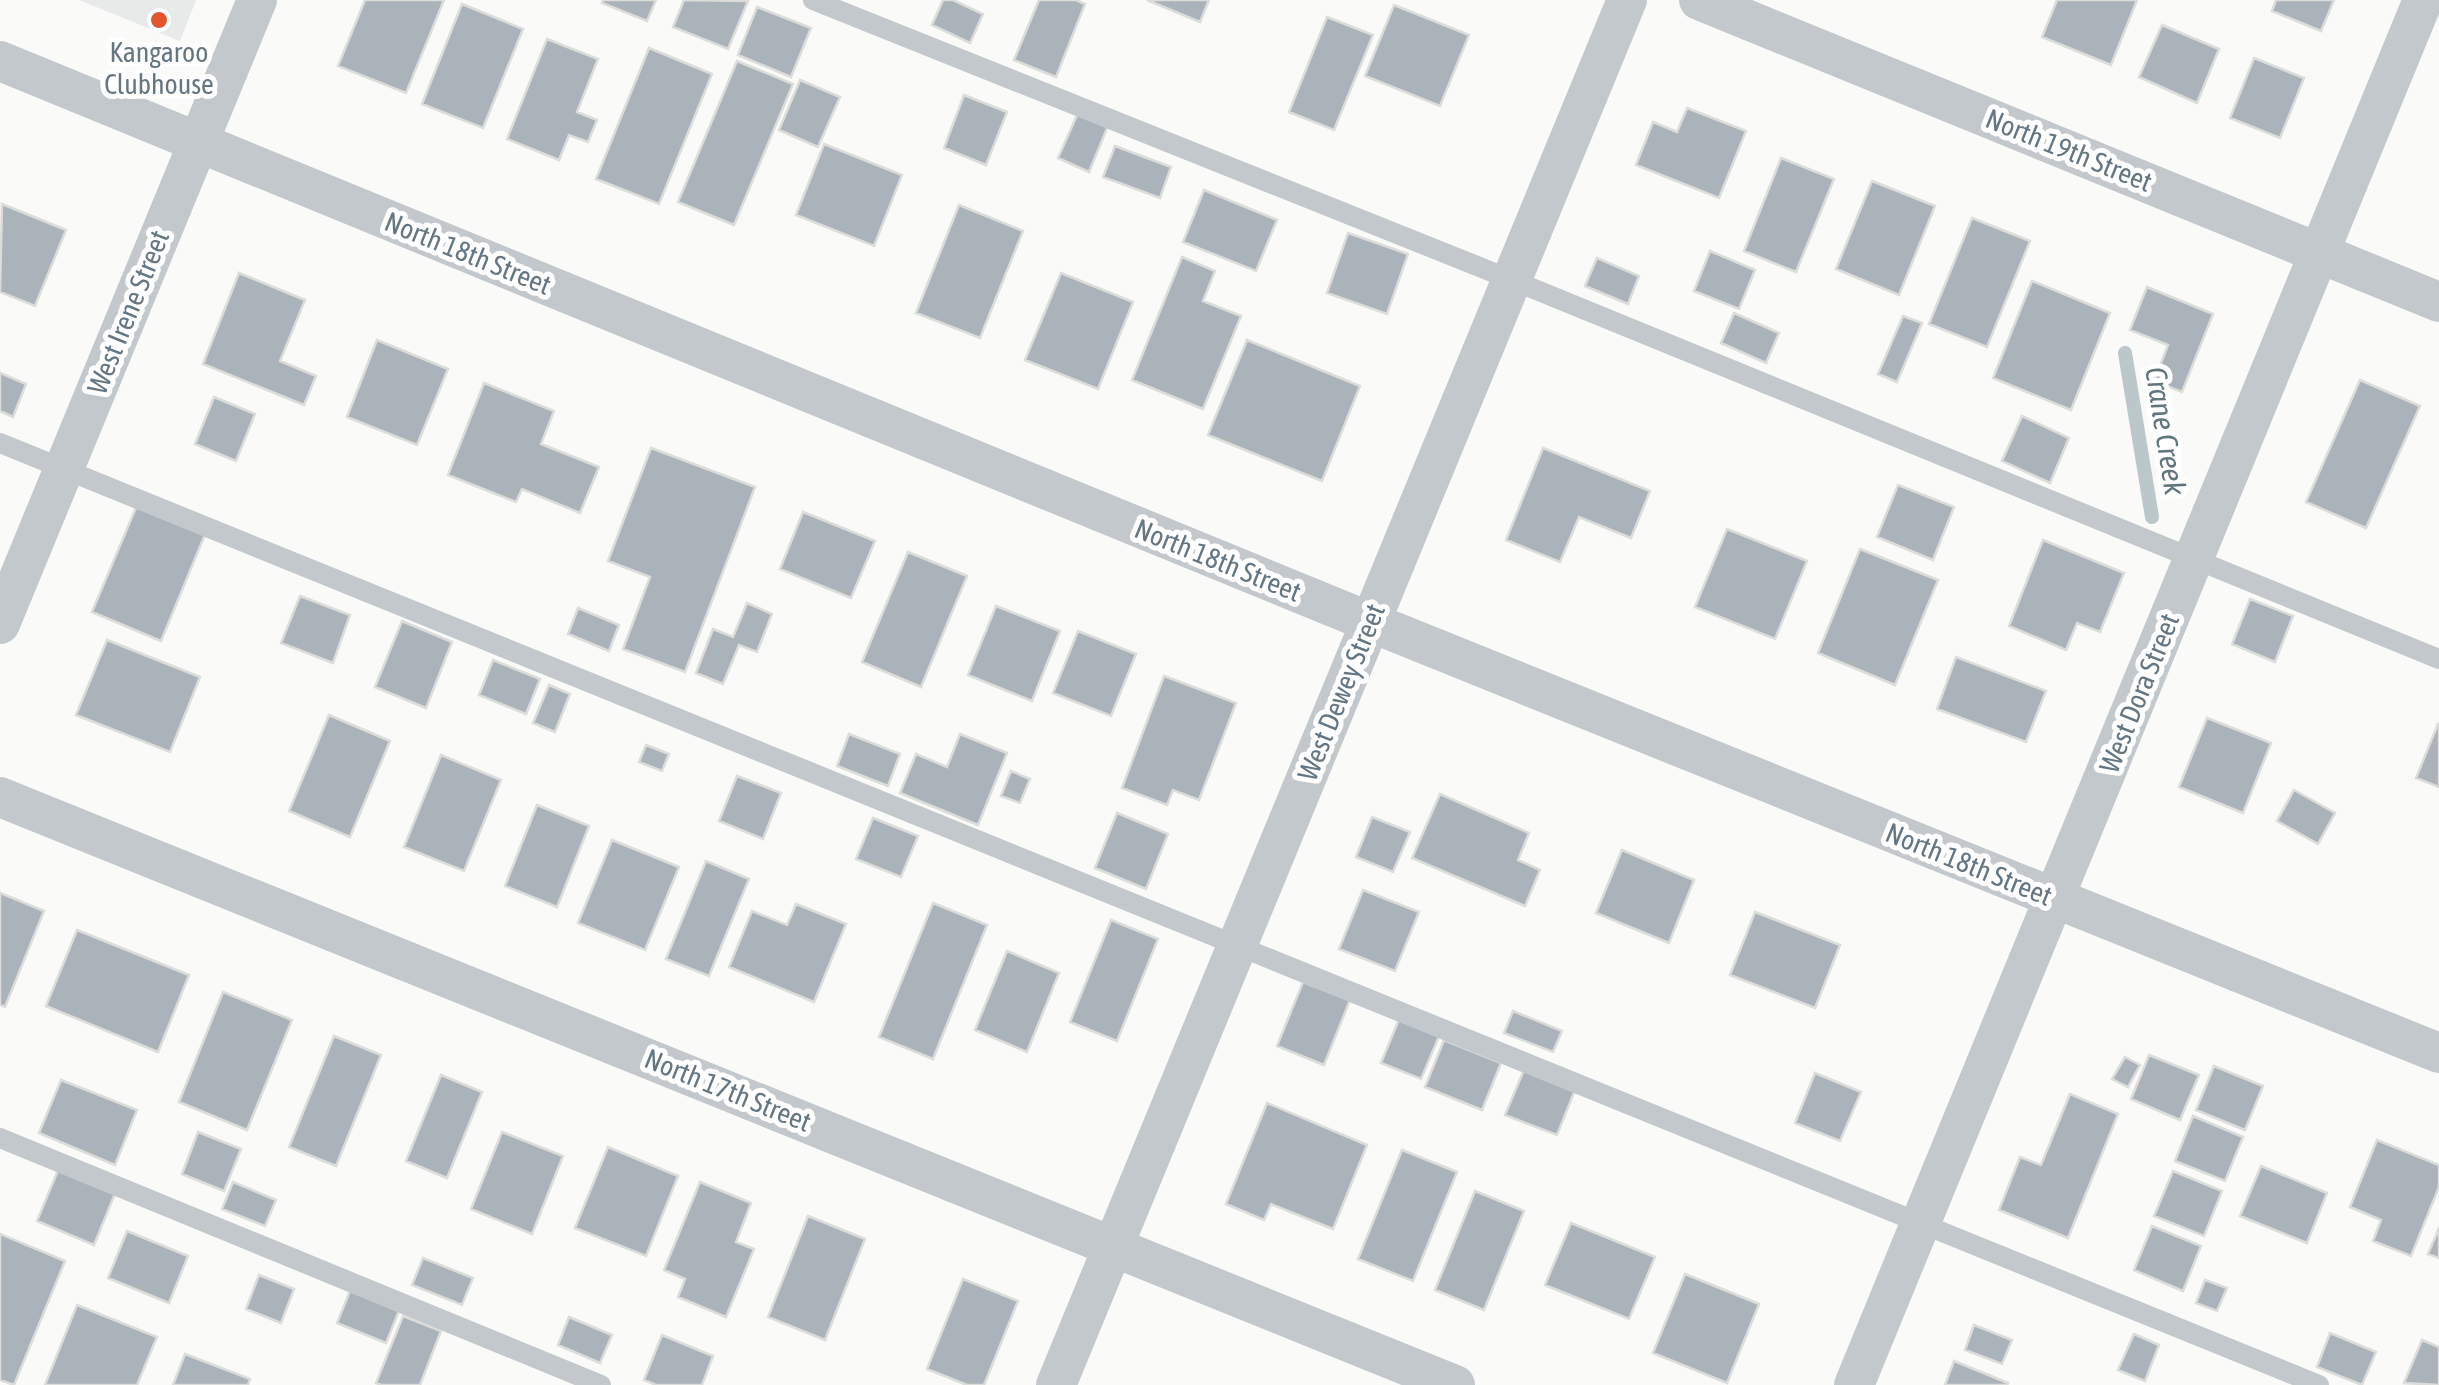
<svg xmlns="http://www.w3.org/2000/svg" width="2439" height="1385" viewBox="0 0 2439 1385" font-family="'Asap Condensed',sans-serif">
<rect width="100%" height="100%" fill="#fafaf8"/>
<path fill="#e8e9e9" d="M79 0H196L180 41Z"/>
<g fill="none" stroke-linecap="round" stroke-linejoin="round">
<path stroke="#bbc7cb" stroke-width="14" d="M2125 353 2152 517"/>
</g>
<path fill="#aab3b9" stroke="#dcdcda" stroke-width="2.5" d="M365 0H444L406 93 338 66Z
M603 0H656L647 21 602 3Z
M684 0 748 1 728 49 673 27Z
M943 0H953L983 14 970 43 932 25Z
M1039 0H1076L1085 4 1056 77 1014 60Z
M1147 0H1209L1200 22Z
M2057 0H2137L2111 65 2042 37Z
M2276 0H2334L2321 31 2272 11Z
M462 4 523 29 483 128 422 104Z
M1394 5 1469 35 1440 106 1365 76Z
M757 7 811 28 791 77 738 55Z
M1327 17 1373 35 1334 130 1289 112Z
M2162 25 2219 49 2197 103 2139 77Z
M547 39 598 59 577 112 597 120 588 142 569 135 559 160 507 139Z
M649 48 712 74 659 204 596 179Z
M2254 58 2304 78 2280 138 2230 118Z
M737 61 793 84 734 225 678 202Z
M800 80 840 97 818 147 779 130Z
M964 95 1007 112 986 165 944 148Z
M1687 108 1746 131 1719 198 1636 165 1653 122 1677 132Z
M1078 113 1108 126 1089 172 1058 158Z
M824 144 902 175 874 246 796 215Z
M1115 146 1171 167 1160 198 1103 177Z
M1781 158 1834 179 1796 272 1744 251Z
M1872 181 1935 206 1899 295 1836 269Z
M1204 190 1277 220 1256 271 1183 242Z
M2 204 66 230 35 306 0 292Z
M959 205 1023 231 980 338 916 313Z
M1972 218 2030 241 1987 347 1929 324Z
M1348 233 1408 254 1387 314 1327 293Z
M1710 251 1755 270 1739 309 1694 291Z
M1182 257 1215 271 1203 301 1241 316 1203 409 1132 380Z
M1597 258 1639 276 1628 304 1585 286Z
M239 273 305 300 280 361 316 376 304 405 203 364Z
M1061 273 1133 302 1098 389 1025 360Z
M2032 281 2110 313 2071 410 1993 378Z
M2147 287 2213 314 2182 392 2154 381 2168 345 2130 330Z
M1734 313 1779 333 1766 363 1721 343Z
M1903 316 1922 323 1897 382 1878 374Z
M377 340 448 369 417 445 347 417Z
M1247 340 1360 386 1322 481 1208 435Z
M0 373 26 384 13 417 0 411Z
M2360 380 2420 406 2366 528 2306 502Z
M484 383 554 411 541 444 599 467 580 513 522 489 516 502 448 475Z
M214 397 255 414 236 461 195 444Z
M2022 416 2069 438 2050 483 2002 461Z
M651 448 755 487 685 672 623 649 650 577 608 561Z
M1543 448 1650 491 1631 538 1579 517 1560 562 1506 540Z
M1898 485 1954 507 1933 560 1877 537Z
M138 503 206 532 161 641 92 612Z
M803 512 875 541 851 598 780 569Z
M1727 529 1807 561 1775 639 1695 607Z
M2043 540 2124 573 2100 632 2077 623 2066 650 2009 626Z
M1860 549 1938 580 1895 685 1818 653Z
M908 552 967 576 921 687 862 662Z
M300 596 350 615 333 663 281 643Z
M2250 599 2293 616 2275 662 2232 644Z
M747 603 772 614 757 652 739 645 723 684 696 673 713 629 733 637Z
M996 606 1060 631 1032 701 968 675Z
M578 608 619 625 609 651 568 634Z
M402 621 452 642 426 708 375 687Z
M1078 631 1136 654 1111 716 1053 693Z
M107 640 200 677 170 752 76 715Z
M1956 657 2046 691 2026 742 1937 709Z
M493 660 540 679 526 714 479 695Z
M1164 676 1236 703 1199 800 1173 790 1167 805 1122 788Z
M549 685 570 694 555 732 533 723Z
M329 715 390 741 350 837 289 811Z
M2207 718 2271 743 2243 813 2179 787Z
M2438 724 2439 725V787L2416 778Z
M849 734 900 754 888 786 837 766Z
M960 734 1007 753 978 825 900 793 916 754 947 767Z
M646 745 669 754 662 771 639 762Z
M441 755 501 780 464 871 404 847Z
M1011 771 1030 779 1020 803 1001 796Z
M737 776 781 793 763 839 719 821Z
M2294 790 2335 813 2318 844 2277 821Z
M1440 794 1529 833 1518 860 1540 870 1525 906 1412 858Z
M537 805 589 826 557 907 505 886Z
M1117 813 1168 834 1146 889 1095 868Z
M1372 817 1410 832 1393 872 1356 857Z
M873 818 918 836 901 877 856 859Z
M612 840 679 867 645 950 578 923Z
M1622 850 1694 880 1669 943 1596 913Z
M706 861 749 879 709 976 666 959Z
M1363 890 1419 912 1395 971 1339 949Z
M0 893 44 911 5 1007 0 1005Z
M933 903 987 925 933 1059 879 1037Z
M796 904 846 924 814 1002 729 967 752 911 787 925Z
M1755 912 1840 945 1815 1008 1730 975Z
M1111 920 1158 939 1117 1041 1070 1022Z
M77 930 189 975 158 1052 46 1006Z
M1007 951 1059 973 1027 1052 975 1030Z
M1303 982 1350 1000 1324 1065 1277 1046Z
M223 992 292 1020 247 1130 179 1102Z
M1513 1011 1562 1031 1553 1052 1504 1033Z
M1400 1017 1440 1034 1421 1079 1381 1063Z
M334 1036 381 1055 336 1166 289 1147Z
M1444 1040 1501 1063 1482 1110 1425 1087Z
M2149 1055 2199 1075 2180 1120 2131 1099Z
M2125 1057 2140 1065 2128 1087 2112 1079Z
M2214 1066 2263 1086 2245 1130 2196 1110Z
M1524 1070 1575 1090 1557 1135 1505 1115Z
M1815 1073 1861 1092 1840 1141 1795 1123Z
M441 1075 482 1092 447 1178 406 1161Z
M61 1080 137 1110 115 1165 39 1133Z
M2070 1094 2118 1114 2068 1238 1999 1210 2020 1157 2041 1165Z
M1267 1103 1367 1145 1333 1229 1271 1204 1264 1220 1226 1204Z
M2193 1116 2243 1137 2225 1181 2175 1161Z
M198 1132 241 1149 224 1191 182 1174Z
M502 1132 563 1156 532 1234 471 1209Z
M2377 1140 2439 1165V1187L2411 1256 2373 1241 2381 1220 2350 1207Z
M608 1147 678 1176 646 1256 575 1228Z
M1402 1150 1457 1172 1413 1281 1358 1259Z
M2261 1166 2327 1193 2307 1243 2240 1216Z
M59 1168 116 1191 94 1245 37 1221Z
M2173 1171 2222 1191 2204 1236 2154 1216Z
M233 1182 276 1200 265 1226 222 1209Z
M700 1182 751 1203 736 1242 754 1249 726 1317 678 1297 685 1279 664 1270Z
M1475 1191 1524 1211 1484 1310 1435 1290Z
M808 1216 865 1239 825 1340 768 1317Z
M1571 1223 1655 1257 1629 1319 1545 1285Z
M2152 1226 2201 1246 2183 1291 2134 1270Z
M2439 1228V1258L2428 1254Z
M127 1231 188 1256 169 1303 108 1278Z
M0 1234 65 1261 14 1385 0 1380Z
M423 1258 473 1278 462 1305 412 1285Z
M1685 1274 1759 1304 1727 1383 1653 1353Z
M259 1275 294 1289 281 1323 246 1309Z
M963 1279 1018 1301 984 1385H967L927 1369Z
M2205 1280 2227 1288 2217 1311 2196 1303Z
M352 1286 401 1306 386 1343 337 1323Z
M77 1305 157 1337 137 1385H45Z
M403 1316 441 1331 420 1385H381L376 1383Z
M569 1317 612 1335 600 1363 558 1345Z
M1974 1325 2012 1340 2002 1364 1965 1350Z
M2330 1333 2376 1352 2362 1385 2317 1367Z
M2134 1334 2159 1345 2145 1381 2118 1370Z
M662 1335 713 1356 702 1385H656L644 1380Z
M2422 1340 2439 1347V1385L2404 1383Z
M185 1354 250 1379 248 1385H173Z
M1954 1361 2008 1383 2007 1385H1945Z"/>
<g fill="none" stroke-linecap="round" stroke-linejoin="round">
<path stroke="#c3c8cc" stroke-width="20" d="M813 0 1512 280 2439 659
M0 443 2319 1385
M0 1138 601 1385"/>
<path stroke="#c3c8cc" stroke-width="40" d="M1699 0 2439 302
M0 61 1370 622 2439 1053
M0 624 257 0
M0 797 1455 1385
M1056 1385 1627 0
M1854 1385 2423 0"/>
</g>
<circle fill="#e4572e" stroke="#fff" stroke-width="4" cx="159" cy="20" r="10"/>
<g text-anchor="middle" stroke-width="10" stroke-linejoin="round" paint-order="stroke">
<g font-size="28" fill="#657683" stroke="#fff">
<text x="159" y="62">Kangaroo<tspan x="159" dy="32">Clubhouse</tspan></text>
</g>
<g font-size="28" fill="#657683" stroke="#fff">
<text transform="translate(2069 150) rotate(22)" y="10">North 19th Street</text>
<text transform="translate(468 253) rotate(22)" y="10">North 18th Street</text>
<text transform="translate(128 312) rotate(-68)" y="10">West Irene Street</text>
<text transform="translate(1218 560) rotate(22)" y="10">North 18th Street</text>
<text transform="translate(1341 692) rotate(-68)" y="10">West Dewey Street</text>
<text transform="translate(2139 693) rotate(-68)" y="10">West Dora Street</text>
<text transform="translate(1969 864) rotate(22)" y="10">North 18th Street</text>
<text transform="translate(728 1090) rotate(22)" y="10">North 17th Street</text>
</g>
<g font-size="30" font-style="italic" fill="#60757c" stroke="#fff">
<text transform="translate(2165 431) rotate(81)" y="10">Crane Creek</text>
</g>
</g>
</svg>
